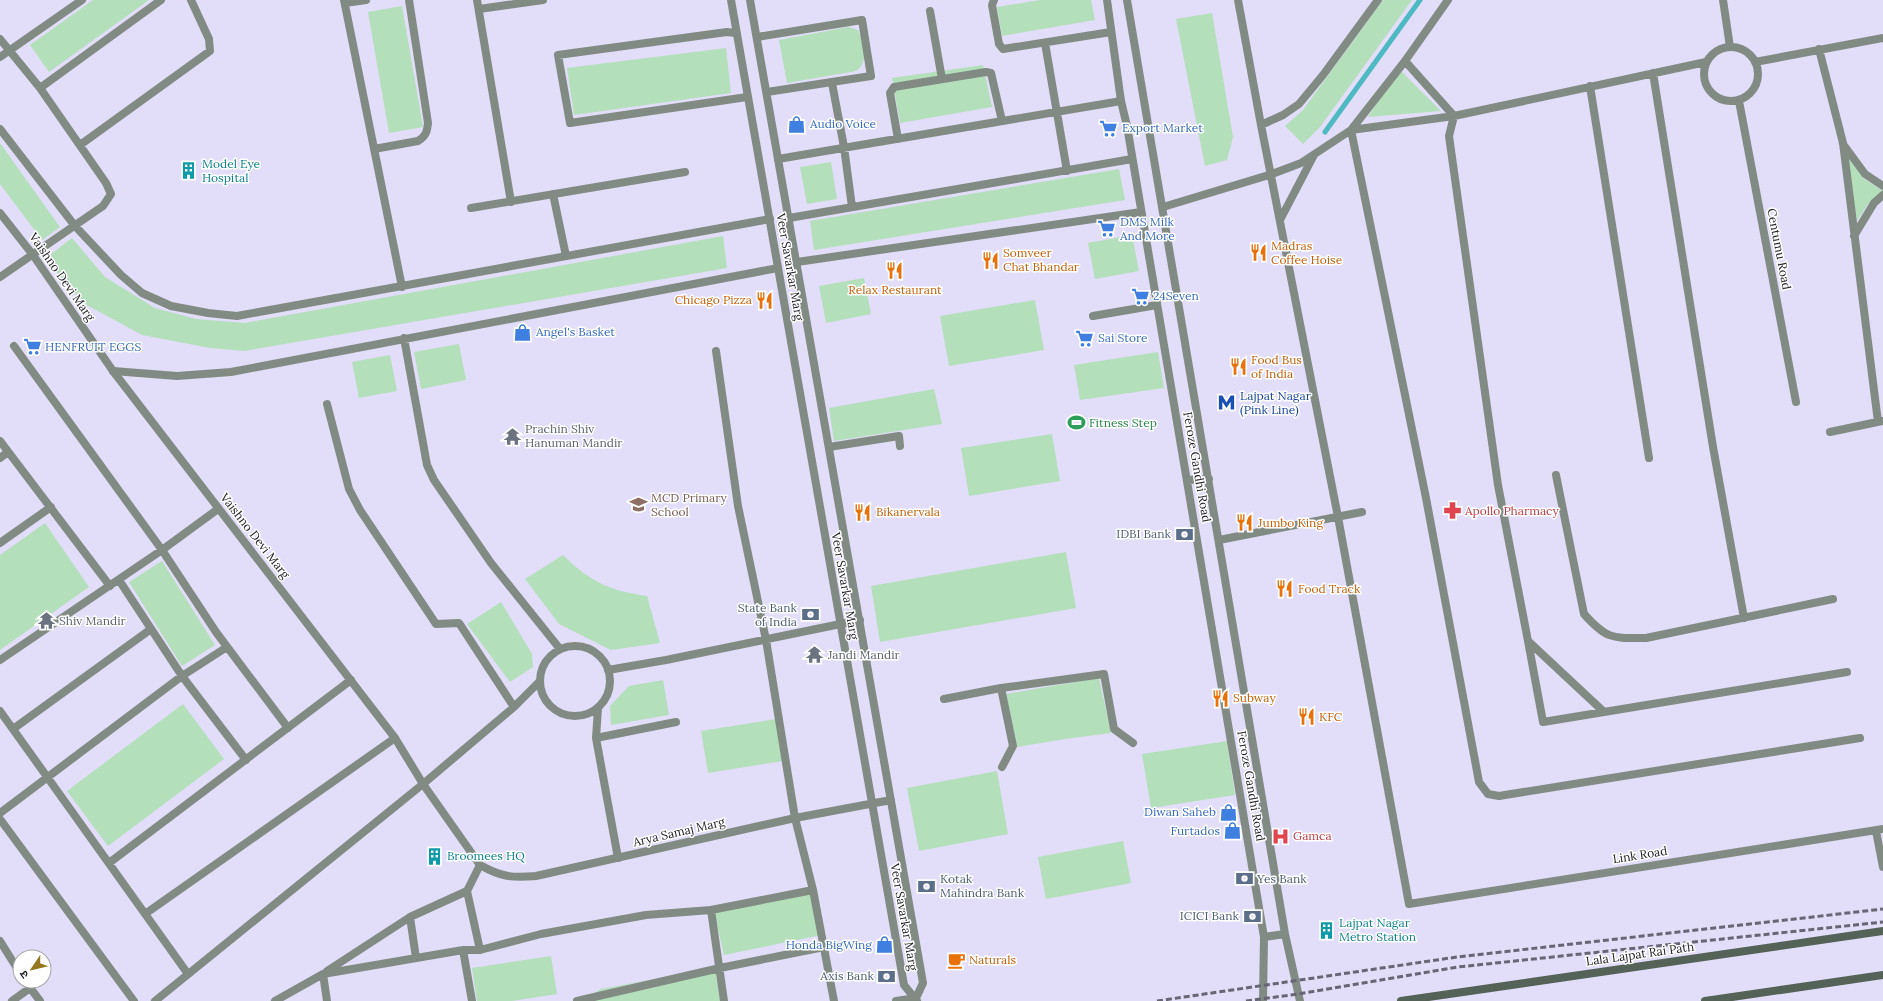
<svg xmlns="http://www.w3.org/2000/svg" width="1883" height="1001" viewBox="0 0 1883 1001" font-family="Lora,'Noto Sans Devanagari',serif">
<rect width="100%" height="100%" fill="#e2ddf8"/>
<path fill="#b4dfbb" d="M93 0H149L49 72 30 45Z
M1040 0H1091L1095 20 1002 36 997 7Z
M1383 0H1412L1320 127 1303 144 1285 126 1303 110Z
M402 6 423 127 389 133 368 12Z
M1212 13 1233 137 1227 160 1205 166 1176 19Z
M848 27 858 30C864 42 869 63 856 71L787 83 779 40Z
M726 48 731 93 574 115 567 68Z
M983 65 992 107 900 123 892 78Z
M1399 69 1441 111 1368 117Z
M0 143 60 227 42 240 0 184Z
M1847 156 1864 179 1883 191 1868 204 1857 221Z
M831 162 837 199 807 204 800 167Z
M1119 169 1125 200 814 250 810 221Z
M1132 235 1139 271 1095 279 1088 243Z
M723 236 727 268 244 351 210 348 142 335 85 304 66 284 46 258 72 238 105 277 155 308 196 319 245 323Z
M864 278 871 314 826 323 819 286Z
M1035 300 1044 350 949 366 940 316Z
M459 344 466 380 421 389 414 352Z
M1158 352 1164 388 1080 400 1074 365Z
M390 355 397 391 359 398 352 362Z
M934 389 942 424 834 441 829 408Z
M1052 434 1060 481 969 496 961 448Z
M45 523 89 587 0 650V555Z
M1066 552 1076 608 880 642 871 586Z
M563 555C589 581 610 591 647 596L660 643 611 650 559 624 525 579Z
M162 561 215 645 182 666 129 582Z
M501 602 532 654 533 667 510 682 467 624Z
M1099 678 1111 733 1065 739 1017 747 1006 694Z
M663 680 669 715 611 725 610 706 629 686Z
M183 704 224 759 108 846 67 791Z
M776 719 783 761 708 773 701 731Z
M1227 741 1235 795 1151 808 1142 754Z
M997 771 1008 834 919 851 907 788Z
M1123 841 1131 883 1046 899 1038 857Z
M810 894 821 935 724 955 714 912Z
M551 956 557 994 512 1001H477L472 968Z
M715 968 720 1001H581L601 989Z"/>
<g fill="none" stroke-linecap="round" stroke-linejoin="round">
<path stroke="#4db9c3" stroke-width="5" d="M1325 132 1420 0"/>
<path stroke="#818b83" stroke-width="8" d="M477 0 511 202
M479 9 543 0
M757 37 862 20 871 76 767 92
M832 83 844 147
M553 194 566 256
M471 208 685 172
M1093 316 1157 305
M829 447 899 436 900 446
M1001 688 1104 674 1114 729 1133 743
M944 699 1001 688 1013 746 1002 767"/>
<path stroke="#818b83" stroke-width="8" d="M344 0 402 287
M994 0 992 5 999 44 1003 49 1111 32
M1238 0 1261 125 1338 517 1409 904 1883 829
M1723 0 1730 47
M345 3 366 0
M930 11 942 79
M736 33 727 32 558 55 570 123 747 97
M0 39 40 88
M1045 43 1067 171
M1704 74a27 27 0 1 1 54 0a27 27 0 1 1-54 0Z
M1819 49 1843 143 1878 422
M0 57 82 0
M1405 61 1454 116 1449 136 1498 485 1528 641 1604 712 1847 672
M1706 62 1454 116 1351 130 1426 498 1479 782 1488 794 1499 796 1860 738
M1755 62 1883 38
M1653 73 1713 447 1744 618
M1590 86 1649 458
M1739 101 1796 402
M1261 125 1283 115 1299 104 1323 75 1378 0
M0 129 75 226 121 275 142 293 171 306 208 313 237 316 770 219
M898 139 890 93 894 87 986 72 991 73 1002 121
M1843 144 1865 174 1883 186
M80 145 210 51 209 39 191 0
M844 147 852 207
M374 149 418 141C426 136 427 132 428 123L409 0
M778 159 1121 101
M1163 207 1272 174 1301 163 1351 130 1405 61 1448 0
M789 218 1132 159
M1280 220 1314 155
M1854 236 1874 203 1883 195
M797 262 1141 212
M0 277 103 206 111 194 106 183 40 88 161 0
M404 338 427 465 434 480 491 563 560 649
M14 346 162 550 216 632 288 728
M716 351 738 506 766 640 795 818 813 890 834 1001
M113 371 177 376 231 372 778 268
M327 404 349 489 360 510 436 624 459 623 514 707
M1830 432 1882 421
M0 441 110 586
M0 458 8 452
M1556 475 1584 614C1607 640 1613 638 1646 638L1833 599
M1219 540 1362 512
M0 543 51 507
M119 580 182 676 246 760
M1528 641 1543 722 1604 712
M540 681a35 35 0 1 1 70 0a35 35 0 1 1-70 0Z
M0 660 162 550 218 509
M608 670 666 660 860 620
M598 708 596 738 618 858
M0 711 188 974
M13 729 151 629
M596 738 676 722
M423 784 514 707 540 681
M0 813 182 676 227 647
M0 819 134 1001
M1876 831 1883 867
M109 863 351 680
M480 865 467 891 480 950
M145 914 395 738
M410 917 416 958
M0 941 20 973
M463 950 472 1001
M327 971 410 917 467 891
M323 974 463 950H480L541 934 646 915 711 910
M25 981 40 1001
M12 1001 30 988
M275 1001 323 974 327 1001
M577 1001 720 968 824 947
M724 1001 711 910 813 890
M896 1001 916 998"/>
<path stroke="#818b83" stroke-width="8" d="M731 0 904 985 917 1001
M750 0 923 983 916 998
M1107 0 1121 101 1127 126 1264 937 1263 1001
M1127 0 1285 934 1300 1001
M0 213 33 255 113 371 395 738 423 784 480 865C501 877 512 878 536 876L795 818 891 800
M1187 480 1209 479
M1264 937 1285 934
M155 1001 423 784"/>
<path stroke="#546257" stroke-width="8" d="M1401 1001 1883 931
M1705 1001 1883 975"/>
<path stroke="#686575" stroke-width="3" stroke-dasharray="6 3" stroke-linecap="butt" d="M1157 1001 1457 957 1883 909
M1246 1001 1298 994 1458 967 1883 922"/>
</g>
<defs>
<symbol id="shop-bare" viewBox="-9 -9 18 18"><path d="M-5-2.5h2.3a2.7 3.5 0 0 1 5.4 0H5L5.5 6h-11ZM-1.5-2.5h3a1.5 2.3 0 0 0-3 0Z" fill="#3f7fe0" stroke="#fff" stroke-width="2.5" paint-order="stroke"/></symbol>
<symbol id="supermarket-bare" viewBox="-9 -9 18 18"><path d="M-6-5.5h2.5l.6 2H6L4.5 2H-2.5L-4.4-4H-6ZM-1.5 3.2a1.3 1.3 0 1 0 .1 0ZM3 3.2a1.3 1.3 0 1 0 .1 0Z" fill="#3f7fe0" stroke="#fff" stroke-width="2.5" paint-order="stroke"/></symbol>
<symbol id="building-bare" viewBox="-9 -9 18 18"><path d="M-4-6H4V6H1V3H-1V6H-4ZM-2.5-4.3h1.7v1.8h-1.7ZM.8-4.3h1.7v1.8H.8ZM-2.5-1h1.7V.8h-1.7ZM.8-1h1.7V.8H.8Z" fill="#0f9aa8" stroke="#fff" stroke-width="2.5" paint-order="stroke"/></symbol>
<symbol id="restaurant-bare" viewBox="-9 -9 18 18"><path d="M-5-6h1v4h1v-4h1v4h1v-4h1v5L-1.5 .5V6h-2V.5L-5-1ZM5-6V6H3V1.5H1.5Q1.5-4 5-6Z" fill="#e8710a" stroke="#fff" stroke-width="2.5" paint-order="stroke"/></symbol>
<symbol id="metro-bare" viewBox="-9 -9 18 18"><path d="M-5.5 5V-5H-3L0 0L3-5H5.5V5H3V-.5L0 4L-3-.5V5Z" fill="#1a4fb4" stroke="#fff" stroke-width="2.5" paint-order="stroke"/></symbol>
<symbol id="stadium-bare" viewBox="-9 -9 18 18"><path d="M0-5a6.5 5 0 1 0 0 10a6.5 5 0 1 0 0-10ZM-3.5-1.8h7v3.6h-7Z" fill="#2e9e5b" stroke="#fff" stroke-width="2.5" paint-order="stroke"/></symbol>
<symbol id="temple-bare" viewBox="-9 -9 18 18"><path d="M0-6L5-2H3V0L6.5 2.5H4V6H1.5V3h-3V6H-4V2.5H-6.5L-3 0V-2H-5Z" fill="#6b7280" stroke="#fff" stroke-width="2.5" paint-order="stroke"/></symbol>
<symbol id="school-bare" viewBox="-9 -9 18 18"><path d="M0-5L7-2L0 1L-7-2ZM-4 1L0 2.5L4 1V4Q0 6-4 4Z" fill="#8d6e63" stroke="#fff" stroke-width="2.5" paint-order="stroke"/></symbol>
<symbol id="pharmacy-bare" viewBox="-9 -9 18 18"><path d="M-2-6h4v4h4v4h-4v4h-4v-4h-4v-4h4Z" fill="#e0444e" stroke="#fff" stroke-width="2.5" paint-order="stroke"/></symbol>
<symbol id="bank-bare" viewBox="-9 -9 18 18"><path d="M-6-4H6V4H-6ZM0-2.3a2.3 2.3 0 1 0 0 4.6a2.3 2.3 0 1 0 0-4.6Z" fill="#5c6f8a" stroke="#fff" stroke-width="2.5" paint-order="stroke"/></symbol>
<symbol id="hospital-bare" viewBox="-9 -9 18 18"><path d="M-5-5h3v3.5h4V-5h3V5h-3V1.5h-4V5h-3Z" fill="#e0444e" stroke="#fff" stroke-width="2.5" paint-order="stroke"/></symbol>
<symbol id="cafe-bare" viewBox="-9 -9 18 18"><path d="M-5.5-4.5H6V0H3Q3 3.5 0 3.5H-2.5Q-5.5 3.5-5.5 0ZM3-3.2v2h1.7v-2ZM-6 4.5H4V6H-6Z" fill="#e8710a" stroke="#fff" stroke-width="2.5" paint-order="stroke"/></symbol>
</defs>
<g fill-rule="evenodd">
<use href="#shop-bare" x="784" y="112" width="25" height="25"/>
<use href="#supermarket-bare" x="1096" y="116" width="25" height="25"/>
<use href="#building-bare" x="176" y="158" width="25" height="25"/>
<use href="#supermarket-bare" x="1094" y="216" width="25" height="25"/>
<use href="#restaurant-bare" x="1246" y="240" width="25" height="25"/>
<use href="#restaurant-bare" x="978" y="248" width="25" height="25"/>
<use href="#restaurant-bare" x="882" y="258" width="25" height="25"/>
<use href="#supermarket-bare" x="1128" y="284" width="25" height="25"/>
<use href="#restaurant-bare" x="752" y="288" width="25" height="25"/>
<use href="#shop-bare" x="510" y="320" width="25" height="25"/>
<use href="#supermarket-bare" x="1072" y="326" width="25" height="25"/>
<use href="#supermarket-bare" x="20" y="334" width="25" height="25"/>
<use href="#restaurant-bare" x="1226" y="354" width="25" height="25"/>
<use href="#metro-bare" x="1214" y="390" width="25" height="25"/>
<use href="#stadium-bare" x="1064" y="410" width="25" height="25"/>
<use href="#temple-bare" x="500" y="424" width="25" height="25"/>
<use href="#school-bare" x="626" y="492" width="25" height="25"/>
<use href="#pharmacy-bare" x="1440" y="498" width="25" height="25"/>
<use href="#restaurant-bare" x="850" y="500" width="25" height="25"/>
<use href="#restaurant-bare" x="1232" y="510" width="25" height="25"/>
<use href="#bank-bare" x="1172" y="522" width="25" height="25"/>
<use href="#restaurant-bare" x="1272" y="576" width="25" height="25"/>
<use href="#bank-bare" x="798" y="602" width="25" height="25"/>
<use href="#temple-bare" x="34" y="608" width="25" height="25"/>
<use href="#temple-bare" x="802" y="642" width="25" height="25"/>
<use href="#restaurant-bare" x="1208" y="686" width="25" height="25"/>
<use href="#restaurant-bare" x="1294" y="704" width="25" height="25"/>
<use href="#shop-bare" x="1216" y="800" width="25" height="25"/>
<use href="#shop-bare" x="1220" y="818" width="25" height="25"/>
<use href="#hospital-bare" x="1268" y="824" width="25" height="25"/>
<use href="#building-bare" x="422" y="844" width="25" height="25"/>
<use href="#bank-bare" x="1232" y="866" width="25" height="25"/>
<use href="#bank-bare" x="914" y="874" width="25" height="25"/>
<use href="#bank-bare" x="1240" y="904" width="25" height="25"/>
<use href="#building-bare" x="1314" y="918" width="25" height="25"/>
<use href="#shop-bare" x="872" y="932" width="25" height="25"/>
<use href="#cafe-bare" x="944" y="948" width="25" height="25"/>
<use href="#bank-bare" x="874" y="964" width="25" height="25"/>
</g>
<g text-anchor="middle" stroke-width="3" stroke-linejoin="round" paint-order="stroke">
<g font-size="12" fill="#366cbe" stroke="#fff" text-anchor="start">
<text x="810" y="128">Audio Voice</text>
<text x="1122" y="132">Export Market</text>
<text x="1120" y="226">DMS Milk<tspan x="1120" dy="14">And More</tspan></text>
<text x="1153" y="300">24Seven</text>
<text x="536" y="336">Angel's Basket</text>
<text x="1098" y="342">Sai Store</text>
<text x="45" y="351">HENFRUIT EGGS</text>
<text x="1216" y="816" text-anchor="end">Diwan Saheb</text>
<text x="1220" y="835" text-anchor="end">Furtados</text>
<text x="872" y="949" text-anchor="end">Honda BigWing</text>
</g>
<g font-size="12" fill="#0d838f" stroke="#fff" text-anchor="start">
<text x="202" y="168">Model Eye<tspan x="202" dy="14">Hospital</tspan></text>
<text x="447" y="860">Broomees HQ</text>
<text x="1339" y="927">Lajpat Nagar<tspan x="1339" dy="14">Metro Station</tspan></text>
</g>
<g font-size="12" fill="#c56008" stroke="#fff" text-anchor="start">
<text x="1271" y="250">Madras<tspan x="1271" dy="14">Coffee Hoise</tspan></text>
<text x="1003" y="257">Somveer<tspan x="1003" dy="14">Chat Bhandar</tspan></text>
<text x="895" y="294" text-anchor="middle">Relax Restaurant</text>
<text x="752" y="304" text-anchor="end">Chicago Pizza</text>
<text x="1251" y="364">Food Bus<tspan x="1251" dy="14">of India</tspan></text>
<text x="876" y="516">Bikanervala</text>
<text x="1258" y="527">Jumbo King</text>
<text x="1298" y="593">Food Track</text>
<text x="1233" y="702">Subway</text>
<text x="1319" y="721">KFC</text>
<text x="969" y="964">Naturals</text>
</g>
<g font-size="12" fill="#222029" stroke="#fff">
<text transform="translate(1779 249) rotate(79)" y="4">Centumu Road</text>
<text transform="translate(790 267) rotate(80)" y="4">Veer Savarkar Marg</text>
<text transform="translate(62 277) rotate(55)" y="4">Vaishno Devi Marg</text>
<text transform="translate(1197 467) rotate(80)" y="4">Feroze Gandhi Road</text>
<text transform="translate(255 536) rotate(52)" y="4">Vaishno Devi Marg</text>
<text transform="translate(845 586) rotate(80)" y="4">Veer Savarkar Marg</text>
<text transform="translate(1251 786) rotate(80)" y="4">Feroze Gandhi Road</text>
<text transform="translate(679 832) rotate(-13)" y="4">Arya Samaj Marg</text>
<text transform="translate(1640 855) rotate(-9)" y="4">Link Road</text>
<text transform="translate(904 917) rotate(80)" y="4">Veer Savarkar Marg</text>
<text transform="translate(1640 954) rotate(-8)" y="4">Lala Lajpat Rai Path</text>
</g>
<g font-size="12" fill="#164399" stroke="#fff" text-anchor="start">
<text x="1240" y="400">Lajpat Nagar<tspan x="1240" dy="14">(Pink Line)</tspan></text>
</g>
<g font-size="12" fill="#27864d" stroke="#fff" text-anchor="start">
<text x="1089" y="427">Fitness Step</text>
</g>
<g font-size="12" fill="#5b616d" stroke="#fff" text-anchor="start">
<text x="525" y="433">Prachin Shiv<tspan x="525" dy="14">Hanuman Mandir</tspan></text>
<text x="59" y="625">Shiv Mandir</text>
<text x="828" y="659">Jandi Mandir</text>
</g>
<g font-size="12" fill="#785e54" stroke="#fff" text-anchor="start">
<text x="651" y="502">MCD Primary<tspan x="651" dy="14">School</tspan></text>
</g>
<g font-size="12" fill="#be3a42" stroke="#fff" text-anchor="start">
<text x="1465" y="515">Apollo Pharmacy</text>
<text x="1293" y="840">Gamca</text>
</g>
<g font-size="12" fill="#4e5e75" stroke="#fff" text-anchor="end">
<text x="1171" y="538">IDBI Bank</text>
<text x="797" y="612">State Bank<tspan x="797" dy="14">of India</tspan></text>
<text x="940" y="883" text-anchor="start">Kotak<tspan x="940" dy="14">Mahindra Bank</tspan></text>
<text x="1257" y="883" text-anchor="start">Yes Bank</text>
<text x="1239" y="920">ICICI Bank</text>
<text x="874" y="980">Axis Bank</text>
</g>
</g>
<g transform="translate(32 969) rotate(235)"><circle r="19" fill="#ffffff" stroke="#a7a6a9"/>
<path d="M0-3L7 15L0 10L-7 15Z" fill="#94771e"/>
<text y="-6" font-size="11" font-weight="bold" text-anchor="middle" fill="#222029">उ</text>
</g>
</svg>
